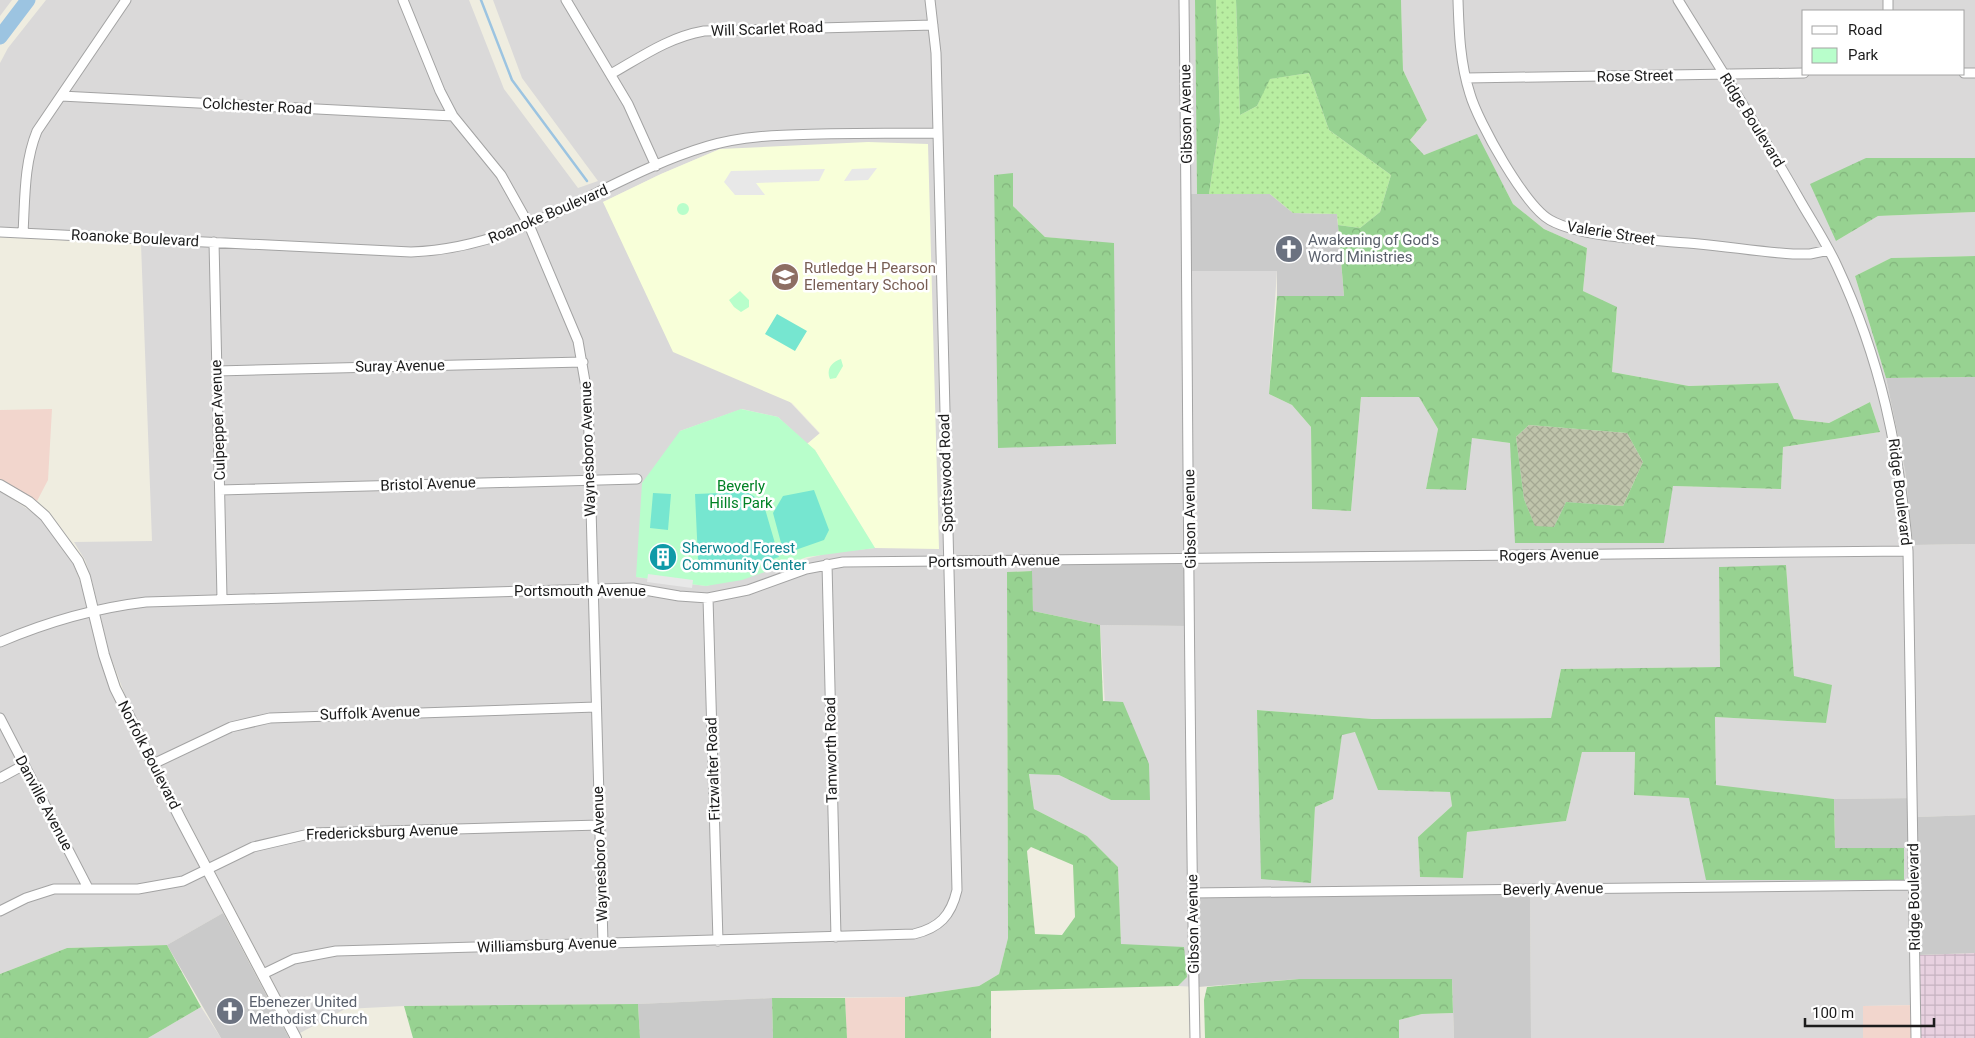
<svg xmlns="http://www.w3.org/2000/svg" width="1975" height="1038" viewBox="0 0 1975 1038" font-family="Roboto,sans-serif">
<defs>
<pattern id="industrial-grid" width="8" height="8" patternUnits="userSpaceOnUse" patternTransform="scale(1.25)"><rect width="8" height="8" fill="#e8d1e0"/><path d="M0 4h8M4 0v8" fill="none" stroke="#c6b3c0"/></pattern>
<pattern id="construction-cross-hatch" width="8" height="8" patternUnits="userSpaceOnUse" patternTransform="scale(1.25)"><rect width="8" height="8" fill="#bfc4ab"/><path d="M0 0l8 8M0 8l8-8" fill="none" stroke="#a4a893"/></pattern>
<pattern id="grass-dots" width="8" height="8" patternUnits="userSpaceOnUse" patternTransform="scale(1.25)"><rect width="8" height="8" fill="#b8eea1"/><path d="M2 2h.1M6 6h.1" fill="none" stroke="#9ecc8a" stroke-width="1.8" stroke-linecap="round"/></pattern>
<pattern id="forest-crowns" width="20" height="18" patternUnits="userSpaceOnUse" patternTransform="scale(1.25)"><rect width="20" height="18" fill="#97d291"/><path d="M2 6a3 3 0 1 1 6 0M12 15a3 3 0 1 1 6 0" fill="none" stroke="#82b47c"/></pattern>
</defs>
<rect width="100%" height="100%" fill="#efede0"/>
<path fill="#dad9d9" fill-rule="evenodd" d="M0 0H12L0 16Z
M46 0H469L504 89 578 188 598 181 522 78 493 0H1195L1197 194H1191V271L1277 270 1269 394 1292 405 1311 427 1312 509 1351 511 1361 397H1419L1438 429 1426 489 1472 438 1510 443 1663 543 1673 486 1781 489 1783 447 1880 432 1870 402 1829 423 1794 419 1777 383 1689 386 1612 372 1617 308 1583 291 1587 248 1544 229 1513 204 1477 135 1424 155 1410 140 1427 120 1403 70 1401 0H1975V158H1866L1836 241 1878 216 1975 212V256L1891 258 1855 276 1886 378 1905 470 1913 545 1975 544V815L1917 817V798L1834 799 1716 786 1715 717 1826 723 1794 676 1786 566 1719 567 1720 667 1561 669 1551 718 1372 719 1257 710 1311 883 1315 807 1333 799 1342 734 1356 732 1378 790 1450 792 1452 806 1418 837 1420 877 1463 878 1467 832 1566 821 1582 752H1635L1634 795 1689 798 1904 879V848H1917L1920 1005 1863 1006V1038H1531L1530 892 1197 896 1198 987 1178 986 1187 977 1121 944 1118 867 1087 836 1034 809 1029 773 1059 775 1111 800 1100 625 1187 626 1031 565 1032 571 1007 572 1008 938 999 974 979 986 905 997 772 998 638 1004 404 1006 345 1009 300 1033 132 714 109 652 91 577 85 560 74 542 152 541 141 244 0 237V63L8 48ZM1804 11H1964V74H1804ZM720 149 939 548H875L828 553 706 586 636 577 680 431 742 409 778 417 807 444 820 434 603 202 661 174ZM1013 173V206L1045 237 1114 244 998 448Z
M0 491 41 518 72 561 83 589 99 653 113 697 223 913 167 945 67 948 0 974Z
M201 1007 221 1038H148Z
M1453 1013 1454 1038H1399V1020L1422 1014Z"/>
<path fill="#f2d6cd" d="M52 409 48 480 37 501 0 481V410Z
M905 997V1038H847L845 998Z
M1920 1005V1038H1863V1006Z"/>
<path fill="url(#industrial-grid)" d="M1975 953V1038H1920L1919 955Z"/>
<path fill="#f8ffd9" d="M868 142 928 144 939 549 875 548 815 450 807 444 820 433 792 403 673 352 603 202 661 174 720 149Z"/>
<path fill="#cacaca" d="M1190 194H1270L1293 213 1337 214 1344 296H1277V271H1191Z
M1975 377V544L1913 545 1905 470 1886 378Z
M1188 563 1187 626 1100 625 1033 611 1031 564Z
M1917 798V817L1975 815V953L1919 955 1917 848H1835L1834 799Z
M1530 892 1531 1038H1454L1452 979H1299L1198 987 1197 895Z
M223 913 289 1038H221L167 945Z
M772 998 773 1038H640L638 1004Z"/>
<path fill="url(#construction-cross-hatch)" d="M1529 425 1627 433 1643 462 1623 506 1566 502 1554 527H1535L1524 499 1516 437Z"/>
<path fill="url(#grass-dots)" d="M1216 0H1236L1240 115 1257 106 1269 79 1309 73 1329 130 1391 175 1380 212 1360 228 1338 225 1337 214 1293 213 1270 194H1209L1220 122Z"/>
<path fill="url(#forest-crowns)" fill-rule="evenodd" d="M1195 0H1216L1220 122 1209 194H1197Z
M1236 0H1401L1403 70 1427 120 1410 140 1424 155 1477 134 1513 204 1544 229 1587 248 1583 291 1617 307 1612 372 1689 386 1778 383 1794 419 1829 423 1870 402 1880 432 1783 447 1781 489 1673 486 1664 543H1515L1510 443 1472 438 1466 490 1426 489 1438 429 1419 397H1361L1351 511 1312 509 1311 427 1292 405 1269 394 1277 296H1344L1338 225 1360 228 1380 212 1391 175 1329 130 1309 73 1270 79 1257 106 1240 115ZM1529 425 1627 433 1643 462 1623 506 1566 502 1554 527 1535 526 1524 499 1516 437Z
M1866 158H1975V212L1878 216 1836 241 1810 184Z
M1013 173V206L1045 237 1114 243 1116 444 998 448 994 175Z
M1975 256V377L1886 378 1855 276 1891 258Z
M1786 565 1794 676 1832 685 1826 723 1715 717 1716 785 1834 799 1835 848H1904V880H1706L1689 798 1634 795 1635 752H1582L1566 821 1467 832 1463 878 1420 877 1418 837 1452 806 1450 792 1378 790 1355 732 1342 735 1333 799 1315 807 1311 883 1261 879 1257 710 1372 719 1551 718 1561 669 1720 667 1719 567Z
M1032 571 1033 611 1100 625 1103 701 1123 702 1149 764 1150 800H1111L1059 775 1029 774 1034 809 1087 836 1118 867 1121 944 1184 947 1187 977 1178 986 991 991V1038H905V997L979 986 999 974 1008 938 1007 572ZM1031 847 1073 865 1075 917 1062 935 1035 934 1027 851Z
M167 945 201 1007 148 1038H0V974L67 948Z
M1299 979H1452L1453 1013 1422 1014 1399 1020V1038H1205L1204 1000 1207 987Z
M772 998H845L847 1038H773Z
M638 1004 640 1038H413L404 1006Z"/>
<path fill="#b8fecb" d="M677 209a6 6 0 1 1 12 0a6 6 0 1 1-12 0Z
M740 291 749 300V307L741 312 734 307 729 300Z
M841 359 843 366 836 378 830 379C826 370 831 362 841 359Z
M741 409 778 417 815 450 875 548 807 557 742 580 706 586 636 577 642 483 680 431Z"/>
<path fill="#76e6d0" d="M777 314 807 331 795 351 765 334Z
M814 490 829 530 824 540 784 554 773 513 783 496Z
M747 492 763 502 779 557C755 565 719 578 698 559L695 494Z
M653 493 671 494 668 530 650 528Z"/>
<path fill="#e8e8e8" d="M877 168 868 180 844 181 852 169Z
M825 169 819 181 756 183 765 195H735L724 182 731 171Z
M648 574 693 580 692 588 647 582Z"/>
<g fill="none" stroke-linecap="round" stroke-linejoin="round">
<path stroke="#9cc4e1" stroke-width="2.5" d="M481 0 512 80 587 181"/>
<path stroke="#9cc4e1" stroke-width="15" d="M0 37 28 0"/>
<defs>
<path id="minor" d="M403 0 440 91 453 116 501 175 529 225 578 341 588 399 603 943
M566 0 628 104 656 166
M1184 0C1188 346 1188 692 1195 1038
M1458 0C1459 32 1460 63 1470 94 1478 122 1525 206 1550 220 1584 239 1659 240 1699 244 1731 247 1762 252 1793 254H1810L1829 250
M1678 0C1718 65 1760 130 1798 197 1811 220 1826 242 1837 266 1881 360 1899 449 1908 551L1916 1038
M1888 0V11
M1964 73H1975
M611 74C641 57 669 37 704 31L933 25
M1466 78 1804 73
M61 96 453 116
M0 232 411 252C526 248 603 177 708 146 745 135 783 135 820 134 860 133 899 133 938 133
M23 233C25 198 24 163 37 131L126 0
M214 242 222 598
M217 371 583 362
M220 490 637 479
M827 564 836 937
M708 598 718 941
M0 642C47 622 95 608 146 602L633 588 679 596 708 598 748 590 806 569 843 562 1908 551
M0 718 88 888
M153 764 231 727 270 718 596 707
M0 778 24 765
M1192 893 1913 885
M0 911 26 898 54 889H138L183 881 253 847 313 833 600 825
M263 974 294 959 336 951 914 934C939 928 951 916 957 890L936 53 930 0"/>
<path id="tertiary" d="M0 485 29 502 45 516 78 561 85 577 104 655 115 688 180 818 296 1038"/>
</defs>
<use href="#minor" stroke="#a3a3a3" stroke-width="11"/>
<use href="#tertiary" stroke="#a3a3a3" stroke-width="12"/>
<use href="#minor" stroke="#fff" stroke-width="9"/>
<use href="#tertiary" stroke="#fff" stroke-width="10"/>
</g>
<defs>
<symbol id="church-disc" viewBox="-11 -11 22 22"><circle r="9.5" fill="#6b7280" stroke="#fff"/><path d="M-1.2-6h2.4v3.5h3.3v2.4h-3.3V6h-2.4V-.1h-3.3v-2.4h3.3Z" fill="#fff"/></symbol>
<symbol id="school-disc" viewBox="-11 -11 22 22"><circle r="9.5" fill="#8d6e63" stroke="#fff"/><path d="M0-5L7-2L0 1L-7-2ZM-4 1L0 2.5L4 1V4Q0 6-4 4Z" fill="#fff"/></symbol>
<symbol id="building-disc" viewBox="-11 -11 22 22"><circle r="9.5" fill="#0f9aa8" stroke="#fff"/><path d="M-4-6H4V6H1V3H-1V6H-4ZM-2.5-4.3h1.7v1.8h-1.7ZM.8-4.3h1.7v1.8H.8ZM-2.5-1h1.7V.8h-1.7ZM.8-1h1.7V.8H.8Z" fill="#fff"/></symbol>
</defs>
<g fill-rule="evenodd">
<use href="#church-disc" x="1273" y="233" width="32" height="32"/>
<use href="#school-disc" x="769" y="261" width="32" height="32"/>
<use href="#building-disc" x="647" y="541" width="32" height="32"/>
<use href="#church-disc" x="214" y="995" width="32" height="32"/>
</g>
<g text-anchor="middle" stroke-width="5" stroke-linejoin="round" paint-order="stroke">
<g font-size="15" fill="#1c1c1c" stroke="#fff">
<text transform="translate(767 29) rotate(-2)" y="5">Will Scarlet Road</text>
<text transform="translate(1635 76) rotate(-1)" y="5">Rose Street</text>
<text transform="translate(257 106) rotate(3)" y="5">Colchester Road</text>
<text transform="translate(1186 114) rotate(-91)" y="5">Gibson Avenue</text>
<text transform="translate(1752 120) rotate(58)" y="5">Ridge Boulevard</text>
<text transform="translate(548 214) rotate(-23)" y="5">Roanoke Boulevard</text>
<text transform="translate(1611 233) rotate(9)" y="5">Valerie Street</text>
<text transform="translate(135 238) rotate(3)" y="5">Roanoke Boulevard</text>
<text transform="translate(400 366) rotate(-1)" y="5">Suray Avenue</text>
<text transform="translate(218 420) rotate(-92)" y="5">Culpepper Avenue</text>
<text transform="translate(588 449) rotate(-92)" y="5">Waynesboro Avenue</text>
<text transform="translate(946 473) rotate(-92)" y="5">Spottswood Road</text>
<text transform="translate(428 484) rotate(-2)" y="5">Bristol Avenue</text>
<text transform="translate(1900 492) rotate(83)" y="5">Ridge Boulevard</text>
<text transform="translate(1190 519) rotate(-91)" y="5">Gibson Avenue</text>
<text transform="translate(1549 555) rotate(-1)" y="5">Rogers Avenue</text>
<text transform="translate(994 561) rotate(-1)" y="5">Portsmouth Avenue</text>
<text x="580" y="596">Portsmouth Avenue</text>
<text transform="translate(370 713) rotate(-2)" y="5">Suffolk Avenue</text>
<text transform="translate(831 750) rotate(-91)" y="5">Tamworth Road</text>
<text transform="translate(149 755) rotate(63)" y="5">Norfolk Boulevard</text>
<text transform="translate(713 769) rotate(-92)" y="5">Fitzwalter Road</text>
<text transform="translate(44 803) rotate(62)" y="5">Danville Avenue</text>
<text transform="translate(382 832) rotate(-2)" y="5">Fredericksburg Avenue</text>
<text transform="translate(600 854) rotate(-92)" y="5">Waynesboro Avenue</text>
<text transform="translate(1553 889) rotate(-1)" y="5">Beverly Avenue</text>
<text transform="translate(1914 897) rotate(-91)" y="5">Ridge Boulevard</text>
<text transform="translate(1193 924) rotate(-91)" y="5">Gibson Avenue</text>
<text transform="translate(547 945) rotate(-2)" y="5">Williamsburg Avenue</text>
</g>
<g font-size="15" fill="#5b616d" stroke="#fff" text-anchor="start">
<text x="1308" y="245">Awakening of God's<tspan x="1308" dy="17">Word Ministries</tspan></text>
<text x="249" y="1007">Ebenezer United<tspan x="249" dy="17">Methodist Church</tspan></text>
</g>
<g font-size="15" fill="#785e54" stroke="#fff" text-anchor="start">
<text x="804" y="273">Rutledge H Pearson<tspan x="804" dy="17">Elementary School</tspan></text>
</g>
<g font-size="15" fill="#018225" stroke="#fff">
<text x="741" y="491">Beverly<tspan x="741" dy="17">Hills Park</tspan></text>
</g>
<g font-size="15" fill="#0d838f" stroke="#fff" text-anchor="start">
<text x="682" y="553">Sherwood Forest<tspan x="682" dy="17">Community Center</tspan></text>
</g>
</g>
<rect x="1802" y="10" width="162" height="65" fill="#ffffff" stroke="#a4a4a4"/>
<rect x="1812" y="26" width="25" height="8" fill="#ffffff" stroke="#a4a4a4"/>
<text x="1848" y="35" font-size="15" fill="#1c1c1c">Road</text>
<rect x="1812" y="48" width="25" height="15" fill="#b8fecb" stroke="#a4a4a4"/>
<text x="1848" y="60" font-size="15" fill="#1c1c1c">Park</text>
<path d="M1805 1018v8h129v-8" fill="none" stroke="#1c1c1c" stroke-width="2.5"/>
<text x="1812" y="1018" font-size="15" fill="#1c1c1c" stroke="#ffffff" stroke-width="4" paint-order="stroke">100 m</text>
</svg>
